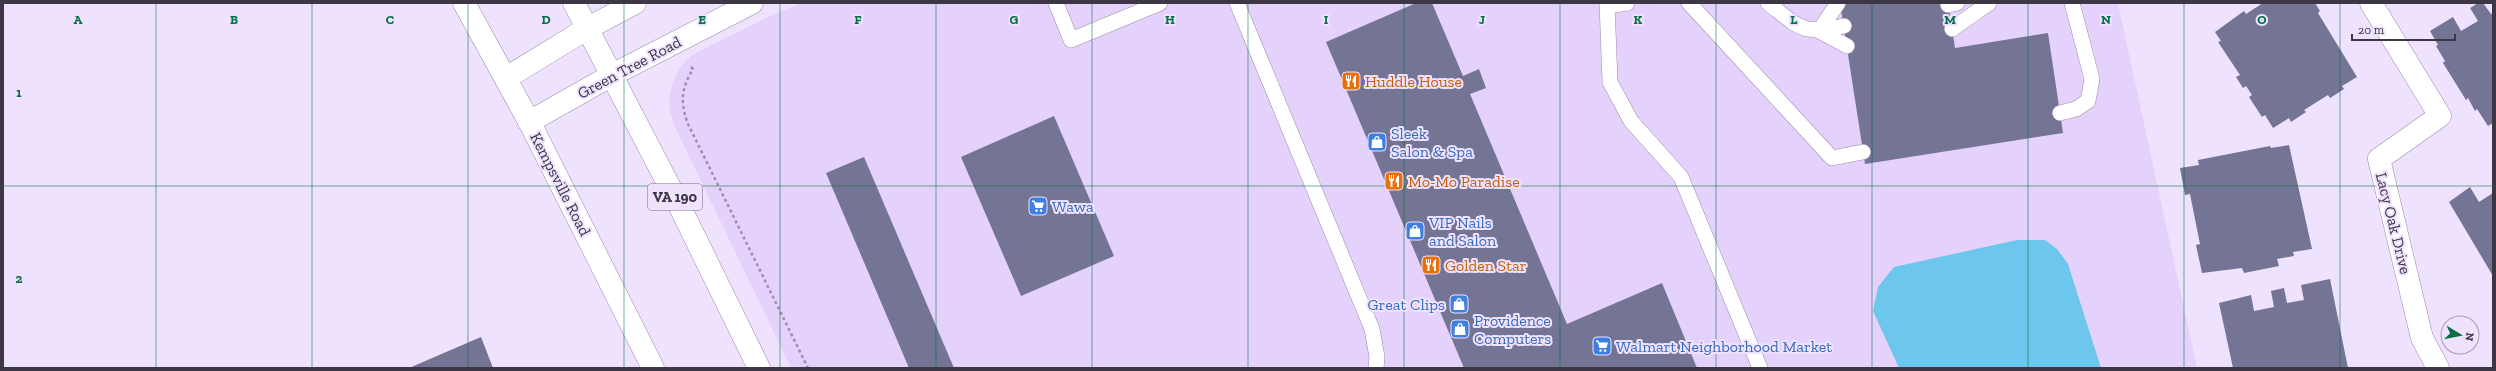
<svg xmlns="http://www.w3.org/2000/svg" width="2496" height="371" viewBox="0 0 2496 371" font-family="'Zilla Slab',serif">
<rect width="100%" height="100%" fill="#efe2fe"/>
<path fill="#e5d2fc" d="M801 3H2118L2197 368H791L674 125 669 107 670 92 679 68 692 55 774 14Z"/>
<path fill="#6dc7ec" d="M2017 240H2045L2057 249 2068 264 2101 368H1899L1873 311 1878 287 1894 267Z"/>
<path fill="#747494" d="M1416 3H1432L1463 76 1479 69 1486 88 1470 94 1567 324 1662 283 1697 368H1464L1326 42Z
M1840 3H1948L1955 48 2048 33 2063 133 1865 164Z
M2263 3H2315L2320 11 2318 13 2357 77 2342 86 2344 89 2330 98 2328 95 2304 110 2306 112 2291 122 2289 118 2273 128 2265 115 2262 117 2249 97 2252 95 2246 86 2243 88 2236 77 2240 75 2218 42 2221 41 2215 32 2244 11 2246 14Z
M2478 3H2483L2491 14 2493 13V123L2488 126 2477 109 2475 111 2468 98 2466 100 2443 63 2445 61 2436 46 2438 45 2430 31 2453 17 2461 31 2478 21 2470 8Z
M1054 116 1114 256 1021 296 961 157Z
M2289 145 2312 249 2293 252 2294 256 2277 259 2279 266 2244 273 2242 268 2202 273 2196 245 2200 244 2190 194 2185 195 2180 168 2199 165 2198 160 2270 146 2271 148Z
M864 157 954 368H909L826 173Z
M2470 187 2479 202 2493 193V276L2449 202Z
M2330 279 2348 368H2233L2219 303 2251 295 2254 311 2274 307 2271 291 2284 288 2287 303 2304 300 2301 285Z
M481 337 493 368H409Z"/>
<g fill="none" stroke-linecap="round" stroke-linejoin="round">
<defs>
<path id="service" d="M1056 3 1071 40 1160 3
M1237 3 1372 329 1377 357 1376 368
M1607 3 1610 82 1631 121 1681 177 1760 368
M1689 3 1832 158 1863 152
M1768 3C1800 28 1801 35 1844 26
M1838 3 1819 31 1847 46
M1948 5 1957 3
M1608 6 1627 3
M1952 29 1989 3
M2060 113 2076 109 2088 101 2092 79 2072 3"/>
<path id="minor" d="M2371 3 2440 116 2379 159 2422 338 2438 368"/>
<path id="tertiary" d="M506 78 588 28 635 3
M529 122 612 75 752 3"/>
<path id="primary" d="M464 3 531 125 653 368
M574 3 676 199 759 368"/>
</defs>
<use href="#service" stroke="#9b8cac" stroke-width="16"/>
<use href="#minor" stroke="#9b8cac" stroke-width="23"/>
<use href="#tertiary" stroke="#9b8cac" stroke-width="23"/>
<use href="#primary" stroke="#9b8cac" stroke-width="23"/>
<path stroke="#9a90a6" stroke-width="2.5" stroke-dasharray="3 3" stroke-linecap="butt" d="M691 67 693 69C681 89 680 102 688 124L808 368"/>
<use href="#service" stroke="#fff" stroke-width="15"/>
<use href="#minor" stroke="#fff" stroke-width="22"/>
<use href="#tertiary" stroke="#fff" stroke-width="22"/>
<use href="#primary" stroke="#fff" stroke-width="22"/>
</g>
<path fill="none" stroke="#066f46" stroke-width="1" stroke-opacity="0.55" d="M156 3V368M312 3V368M468 3V368M624 3V368M780 3V368M936 3V368M1092 3V368M1248 3V368M1404 3V368M1560 3V368M1716 3V368M1872 3V368M2028 3V368M2184 3V368M2340 3V368M3 186H2493"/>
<defs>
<symbol id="restaurant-square" viewBox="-11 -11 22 22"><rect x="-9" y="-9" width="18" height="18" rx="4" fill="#e8710a" stroke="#efe2fe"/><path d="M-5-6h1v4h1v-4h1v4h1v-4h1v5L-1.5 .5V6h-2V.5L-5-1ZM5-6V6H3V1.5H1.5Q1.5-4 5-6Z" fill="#fff"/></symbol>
<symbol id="shop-square" viewBox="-11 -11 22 22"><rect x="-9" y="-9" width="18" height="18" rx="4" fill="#3f7fe0" stroke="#efe2fe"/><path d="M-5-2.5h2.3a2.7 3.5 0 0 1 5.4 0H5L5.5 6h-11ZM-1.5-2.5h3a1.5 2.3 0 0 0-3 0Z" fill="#fff"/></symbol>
<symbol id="supermarket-square" viewBox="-11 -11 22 22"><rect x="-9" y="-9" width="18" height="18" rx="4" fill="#3f7fe0" stroke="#efe2fe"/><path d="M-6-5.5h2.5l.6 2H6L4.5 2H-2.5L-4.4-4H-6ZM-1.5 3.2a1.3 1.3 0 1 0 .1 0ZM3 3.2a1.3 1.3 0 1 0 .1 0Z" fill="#fff"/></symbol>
</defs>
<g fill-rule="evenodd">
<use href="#restaurant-square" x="1340" y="70" width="22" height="22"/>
<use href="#shop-square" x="1366" y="131" width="22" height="22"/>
<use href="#restaurant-square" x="1383" y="170" width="22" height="22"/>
<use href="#supermarket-square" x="1027" y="195" width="22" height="22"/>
<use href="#shop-square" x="1404" y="220" width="22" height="22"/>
<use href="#restaurant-square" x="1420" y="254" width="22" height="22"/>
<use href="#shop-square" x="1448" y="293" width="22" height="22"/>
<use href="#shop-square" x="1449" y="318" width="22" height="22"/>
<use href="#supermarket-square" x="1591" y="335" width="22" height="22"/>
</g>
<g text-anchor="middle" stroke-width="4" stroke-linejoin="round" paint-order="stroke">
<rect fill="#efe2fe" stroke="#726a7c" stroke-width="1" x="648" y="184" width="54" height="26" rx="3"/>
<g font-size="15" font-weight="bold" fill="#3d3745">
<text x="675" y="202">VA 190</text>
</g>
<g font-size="16" fill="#3d3745" stroke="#efe2fe">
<text transform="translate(629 67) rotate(-28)" y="6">Green Tree Road</text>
<text transform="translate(561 184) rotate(63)" y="6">Kempsville Road</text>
<text transform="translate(2394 223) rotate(76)" y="6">Lacy Oak Drive</text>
</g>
<g font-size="16" fill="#c56008" stroke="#efe2fe" text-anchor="start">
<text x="1365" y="87">Huddle House</text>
<text x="1408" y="187">Mo-Mo Paradise</text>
<text x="1445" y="271">Golden Star</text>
</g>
<g font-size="16" fill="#366cbe" stroke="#efe2fe" text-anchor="start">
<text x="1391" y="139">Sleek<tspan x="1391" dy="18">Salon &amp; Spa</tspan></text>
<text x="1052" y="212">Wawa</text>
<text x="1429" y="228">VIP Nails<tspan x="1429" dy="18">and Salon</tspan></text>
<text x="1445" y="310" text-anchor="end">Great Clips</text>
<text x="1474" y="326">Providence<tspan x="1474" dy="18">Computers</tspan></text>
<text x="1616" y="352">Walmart Neighborhood Market</text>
</g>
</g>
<g font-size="13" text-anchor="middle" font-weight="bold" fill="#066f46" stroke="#efe2fe" stroke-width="4" stroke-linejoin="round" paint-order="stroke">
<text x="78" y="24">A</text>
<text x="234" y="24">B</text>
<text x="390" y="24">C</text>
<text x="546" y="24">D</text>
<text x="702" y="24">E</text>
<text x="858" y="24">F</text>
<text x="1014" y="24">G</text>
<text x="1170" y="24">H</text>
<text x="1326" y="24">I</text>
<text x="1482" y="24">J</text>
<text x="1638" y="24">K</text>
<text x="1794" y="24">L</text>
<text x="1950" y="24">M</text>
<text x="2106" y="24">N</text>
<text x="2262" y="24">O</text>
<text x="19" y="97">1</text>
<text x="19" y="283">2</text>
</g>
<rect width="2496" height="371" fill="none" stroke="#3d3745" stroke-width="8"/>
<g transform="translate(2460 335) rotate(100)"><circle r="19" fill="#efe2fe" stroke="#a89eb4"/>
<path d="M0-3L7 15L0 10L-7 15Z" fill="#066f46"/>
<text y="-6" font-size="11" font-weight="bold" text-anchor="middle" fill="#3d3745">N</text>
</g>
<path d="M2352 34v6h103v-6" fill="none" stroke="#3d3745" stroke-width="2"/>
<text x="2358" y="34" font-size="12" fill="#3d3745" stroke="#efe2fe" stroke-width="3" paint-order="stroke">20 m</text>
</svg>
